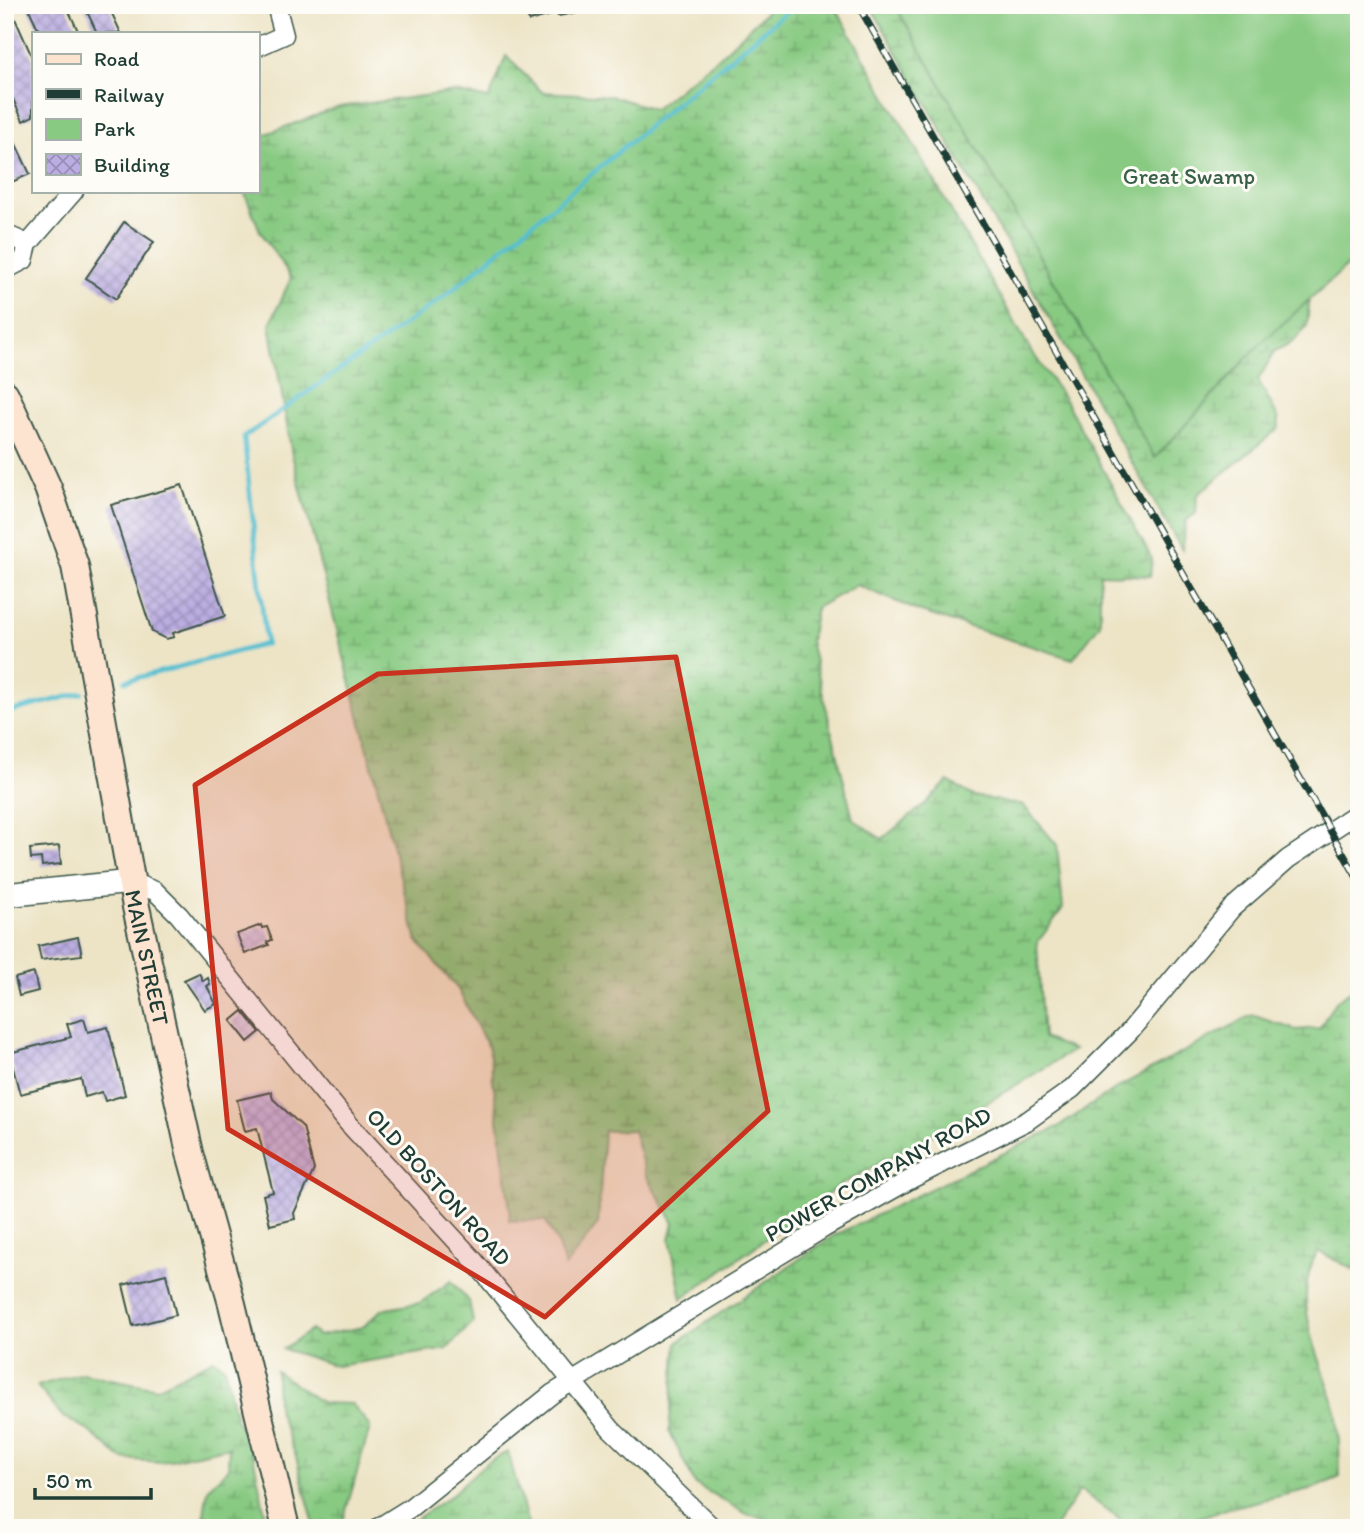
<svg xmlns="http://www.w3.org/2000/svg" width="1364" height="1533" viewBox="0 0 1364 1533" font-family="Itim,sans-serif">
<defs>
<pattern id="wetland-marsh" width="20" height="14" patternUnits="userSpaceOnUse" patternTransform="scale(1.75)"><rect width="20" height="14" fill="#88ca82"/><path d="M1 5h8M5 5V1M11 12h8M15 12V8" fill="none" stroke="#6fa56b"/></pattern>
<pattern id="building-cross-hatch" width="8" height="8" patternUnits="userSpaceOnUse" patternTransform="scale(1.75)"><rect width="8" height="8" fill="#bbade1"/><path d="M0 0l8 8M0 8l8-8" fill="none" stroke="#978eb7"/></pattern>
</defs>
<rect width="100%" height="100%" fill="#fdfcf7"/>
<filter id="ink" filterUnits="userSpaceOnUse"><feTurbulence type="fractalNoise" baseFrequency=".0143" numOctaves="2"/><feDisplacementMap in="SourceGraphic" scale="14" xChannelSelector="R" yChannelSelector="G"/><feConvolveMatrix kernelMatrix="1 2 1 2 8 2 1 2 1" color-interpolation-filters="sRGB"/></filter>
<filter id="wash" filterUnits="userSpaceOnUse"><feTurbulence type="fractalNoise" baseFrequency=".00686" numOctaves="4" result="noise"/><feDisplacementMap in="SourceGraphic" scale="28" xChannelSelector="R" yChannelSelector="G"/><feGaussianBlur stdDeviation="1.57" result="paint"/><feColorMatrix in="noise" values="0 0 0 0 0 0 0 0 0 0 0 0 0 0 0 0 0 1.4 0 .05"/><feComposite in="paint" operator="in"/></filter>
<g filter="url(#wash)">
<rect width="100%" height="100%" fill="#ede4c6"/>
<path fill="url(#wetland-marsh)" stroke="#54845b" stroke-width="2" d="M764 5H834L1030 349 1065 400 1152 559 1150 576 1100 574V624L1073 659 921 612 857 585 816 608 810 641 853 819 882 839 925 804 948 781 973 796 1023 805 1057 845 1063 908 1037 943 1043 1038 1074 1050 947 1127 842 1184 682 1299 670 1239 674 1223 646 1175 633 1130 604 1131 598 1224 565 1267 557 1242 545 1220 509 1221 510 1210 489 1049 458 989 417 941 292 455 270 324 291 278 260 231 244 191H257L258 137 339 107 454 92 489 99 506 56 542 92 611 96 654 109 720 56 766 12Z
M870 5H1359L1312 272 1307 326 1294 341 1275 351 1258 380 1278 417 1279 428 1197 495 1196 513 1186 521 1182 550Z
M1359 989V1272L1318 1251C1287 1303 1324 1360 1336 1412 1340 1433 1339 1456 1340 1477L1314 1488 1229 1508 1166 1528H1131L1080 1490 1054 1528H783L784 1525 747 1514 695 1484 669 1431 677 1343 833 1236 1060 1126 1118 1087 1252 1015 1296 1030 1320 1028C1329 1011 1338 992 1359 989Z
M451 1281 469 1301 473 1322 447 1349 336 1366 283 1349 311 1330 318 1336 363 1327 381 1310 420 1303Z
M214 1359 224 1366 236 1419 252 1450 268 1528H202L208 1488 228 1469 229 1447 161 1462 122 1459 85 1428 63 1417 37 1386 82 1373 157 1388Z
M276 1371 322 1403 352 1404 370 1427 341 1528H315L296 1457 277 1407Z
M508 1452 529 1528H403L449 1497 487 1462Z"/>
<path fill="#88ca82" stroke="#54845b" stroke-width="2" d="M895 5H1359V255L1257 347 1155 458Z"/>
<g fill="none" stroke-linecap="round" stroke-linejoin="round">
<path stroke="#55bfd1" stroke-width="4.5" d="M125 681 266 644 244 437 445 296 786 12 784 5
M5 713 82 693"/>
</g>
<g id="blocks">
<path fill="url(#building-cross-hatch)" d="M5 5H9L33 59V116L23 121 5 82Z
M27 5H66L79 33H40Z
M84 5H108L121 33H97Z
M525 5H548L551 15 529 21Z
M555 5H589L590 10 558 16Z
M5 121 30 174 5 185Z
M124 222 154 242 116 299 86 278Z
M182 485 225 616 173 633 174 637 166 639 152 632 111 505Z
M59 846 61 864 42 866 41 858 31 859 30 849Z
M261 925 262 928 267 927 272 940 267 942 269 945 245 954 237 934Z
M78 937 82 955 41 960 38 946Z
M34 973 38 991 19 996 15 978Z
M199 973 203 981 208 978 210 984 207 986 216 1004 205 1010 184 980Z
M243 1011 260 1032 248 1042 231 1021Z
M84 1019 88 1032 108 1027 125 1095 105 1101 102 1092 85 1097 81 1079 20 1094 9 1053 71 1037 67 1024Z
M271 1092 273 1099 303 1127 314 1170 294 1213 295 1219 270 1225 263 1195 273 1192 257 1128 245 1131 237 1100Z
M166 1274 176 1315 133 1326 123 1285Z"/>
</g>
</g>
<g filter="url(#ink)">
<use href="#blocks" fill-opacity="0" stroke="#3e564a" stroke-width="2"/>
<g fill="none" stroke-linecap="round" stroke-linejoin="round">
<defs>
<path id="minor" d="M257 47 284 35 276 5
M5 241 12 237 28 244
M5 270 24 260 28 244 74 191
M131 882 155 891 179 915 349 1124 471 1257 611 1429 713 1528
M378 1528 410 1508 552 1394 824 1228 913 1178 1027 1121 1072 1089 1129 1032 1232 908 1288 859 1359 812"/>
<path id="tertiary" d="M5 895 131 882"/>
<g id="secondary">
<path id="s1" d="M5 394 48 488 75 566 136 907 190 1153 232 1304 286 1528"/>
</g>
</defs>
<use href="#minor" stroke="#3e564a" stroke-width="21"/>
<use href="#tertiary" stroke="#3e564a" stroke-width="26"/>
<use href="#secondary" stroke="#3e564a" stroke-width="30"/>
<use href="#minor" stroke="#fff" stroke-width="18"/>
<use href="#tertiary" stroke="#fff" stroke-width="23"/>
<use href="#secondary" stroke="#fde4d1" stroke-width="26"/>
<defs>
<path id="rail" d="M858 5 1359 881"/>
</defs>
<use href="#rail" stroke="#1f3d34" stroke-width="7"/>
<use href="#rail" stroke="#fdfcf7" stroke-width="4.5" stroke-dasharray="13" stroke-linecap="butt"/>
</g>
</g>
<path fill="#c8321e" fill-opacity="0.2" stroke="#c8321e" stroke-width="5" stroke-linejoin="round" d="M676 657 768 1111 545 1317 228 1129 195 785 378 674Z"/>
<g text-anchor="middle" stroke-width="6" stroke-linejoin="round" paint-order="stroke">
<g font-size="23" fill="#396048" stroke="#fdfcf7">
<text x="1189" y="184">Great Swamp</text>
</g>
<g font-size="23" fill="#1f3d34" stroke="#fdfcf7">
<text dy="8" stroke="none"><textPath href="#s1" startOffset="584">MAIN STREET</textPath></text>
<text transform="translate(878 1174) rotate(-29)" y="8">POWER COMPANY ROAD</text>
<text transform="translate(439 1187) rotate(48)" y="8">OLD BOSTON ROAD</text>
</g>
</g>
<rect width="1364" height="1533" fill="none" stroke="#fdfcf7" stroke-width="28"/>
<rect x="32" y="32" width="228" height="161" fill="#fdfcf7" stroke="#a4b0a9" stroke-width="2"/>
<rect x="46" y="54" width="35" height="10" fill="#fde4d1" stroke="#a4b0a9" stroke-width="2"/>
<text x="94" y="66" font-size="21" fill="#1f3d34">Road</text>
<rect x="46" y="89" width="35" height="10" fill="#1f3d34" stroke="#a4b0a9" stroke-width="2"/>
<text x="94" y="102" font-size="21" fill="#1f3d34">Railway</text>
<rect x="46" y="119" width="35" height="21" fill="#88ca82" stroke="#a4b0a9" stroke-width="2"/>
<text x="94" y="136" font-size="21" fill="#1f3d34">Park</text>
<rect x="46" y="154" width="35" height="21" fill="url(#building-cross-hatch)" stroke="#a4b0a9" stroke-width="2"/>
<text x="94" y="172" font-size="21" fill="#1f3d34">Building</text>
<path d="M35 1488v10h116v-10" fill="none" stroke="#1f3d34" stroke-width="3.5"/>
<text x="46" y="1488" font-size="21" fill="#1f3d34" stroke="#fdfcf7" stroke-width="5" paint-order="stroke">50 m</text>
</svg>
